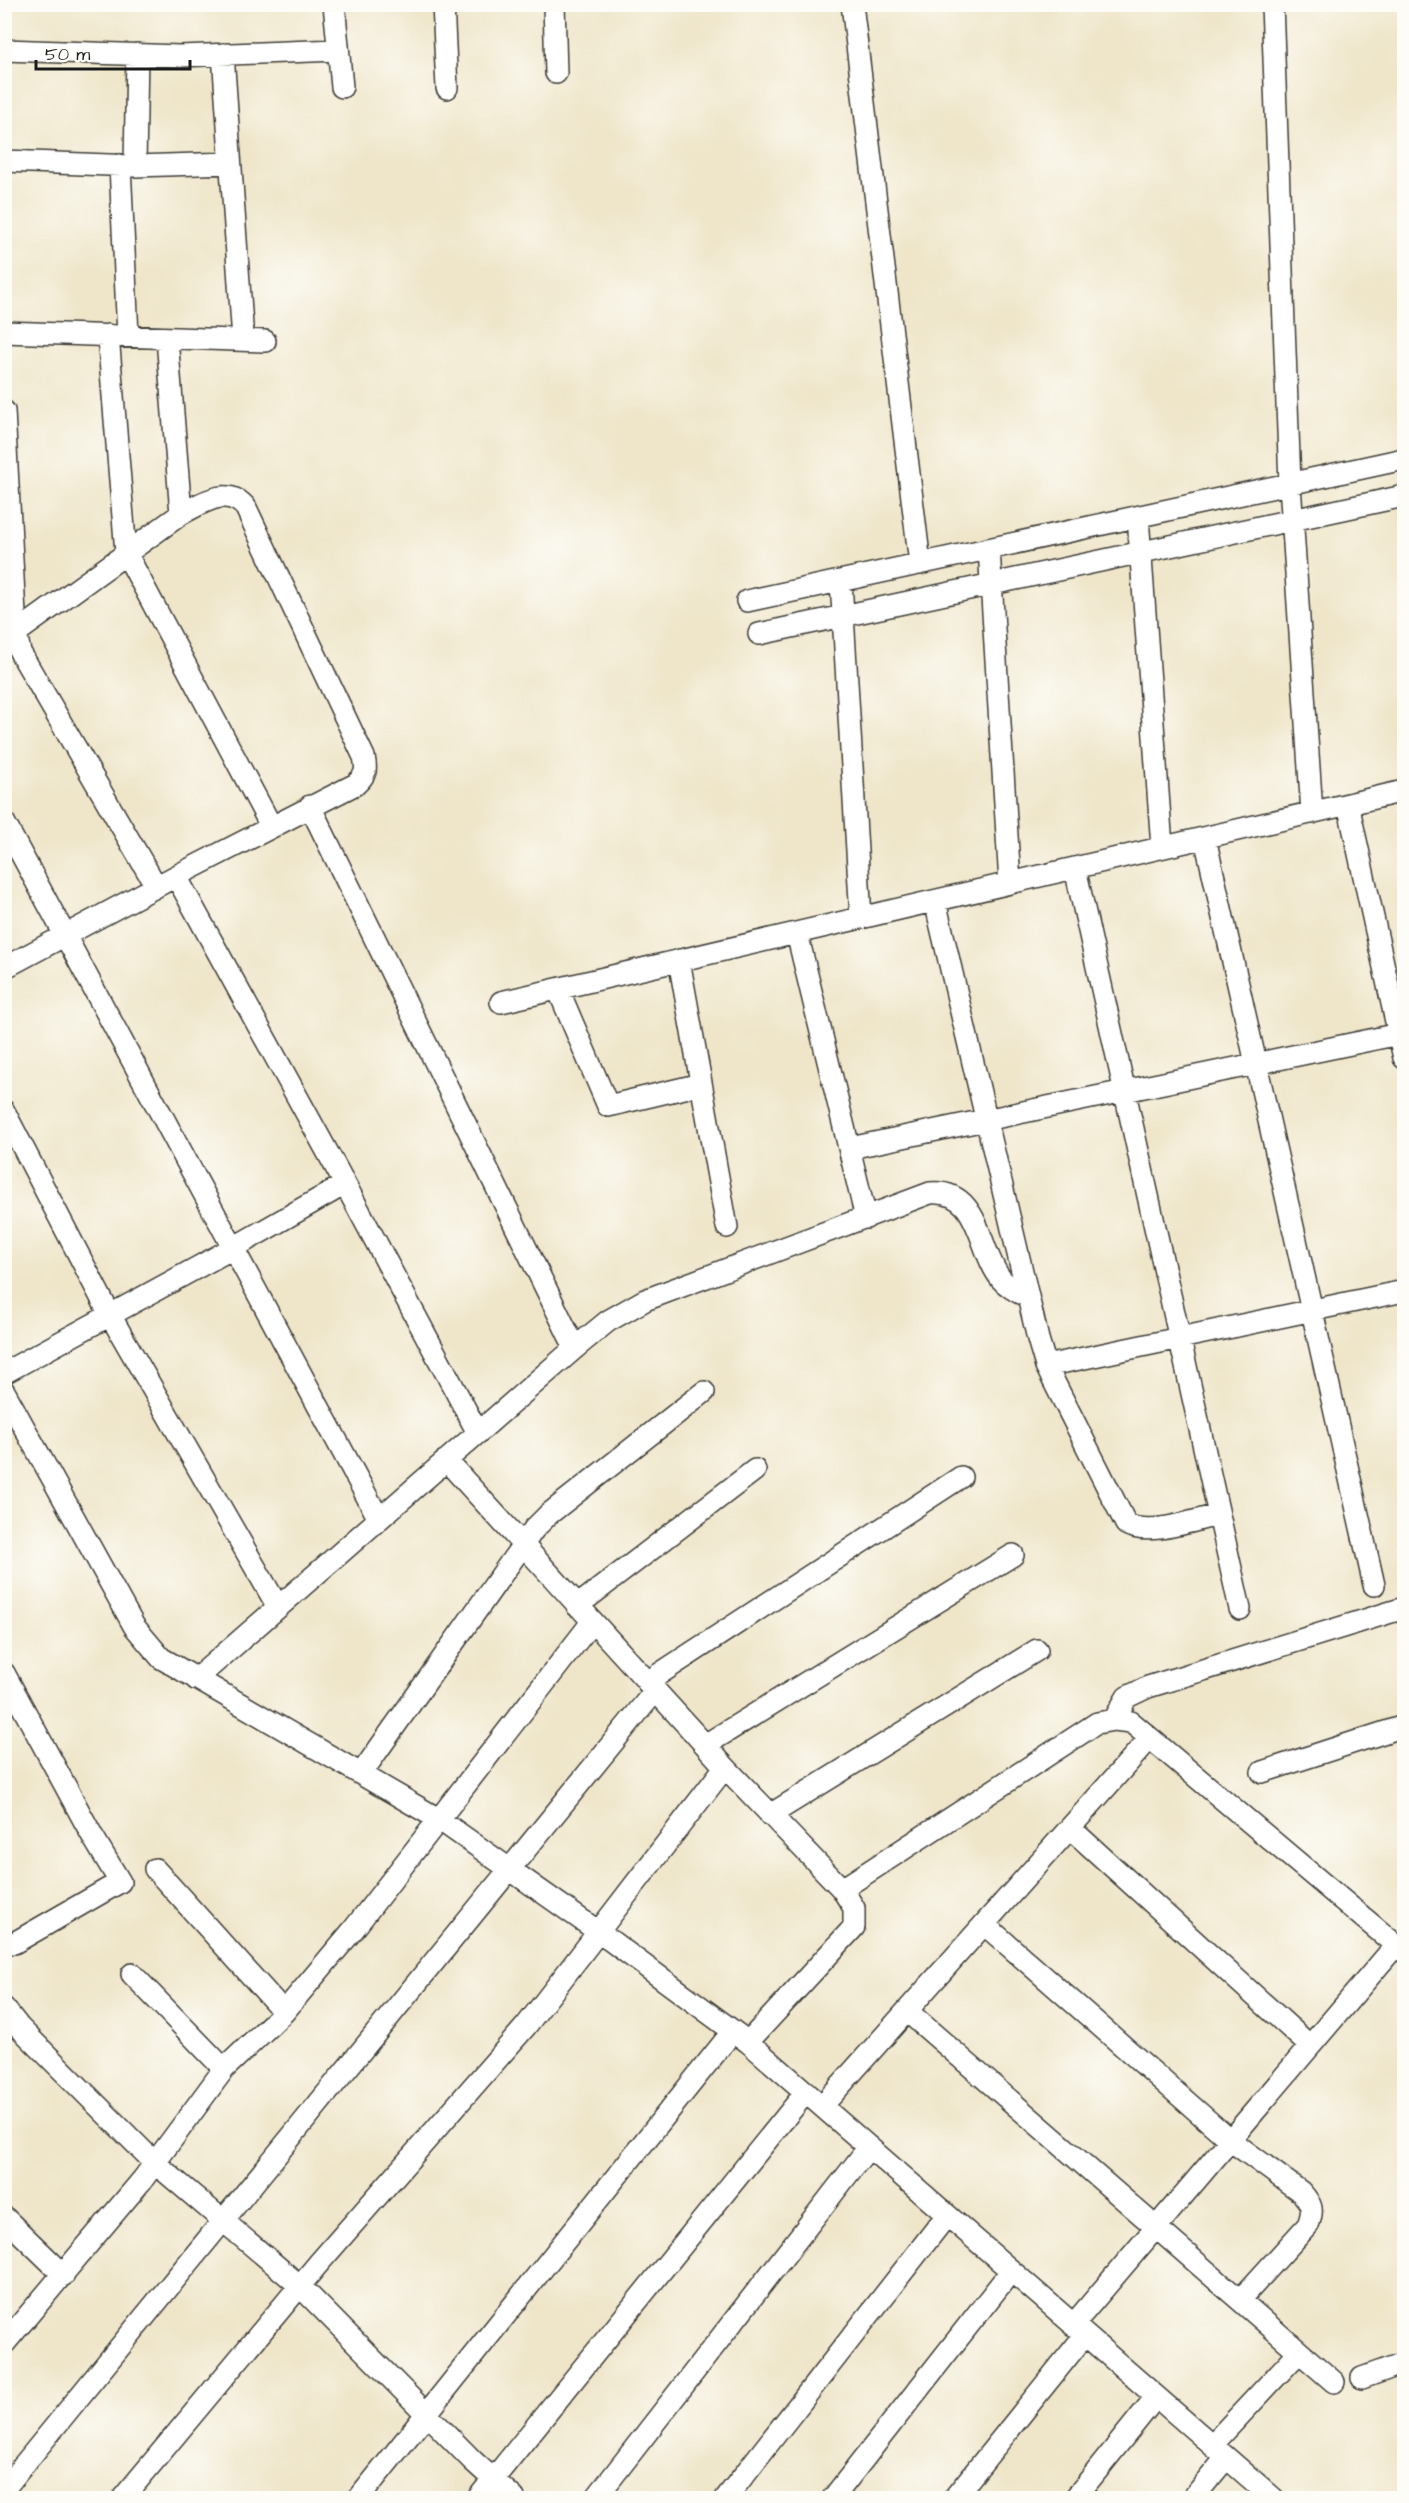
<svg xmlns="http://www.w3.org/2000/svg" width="1409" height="2503" viewBox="0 0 1409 2503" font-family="'Architects Daughter',sans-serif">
<rect width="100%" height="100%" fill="#fdfcf7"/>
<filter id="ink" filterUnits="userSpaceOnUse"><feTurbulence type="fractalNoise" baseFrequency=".0167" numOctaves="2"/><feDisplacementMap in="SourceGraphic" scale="12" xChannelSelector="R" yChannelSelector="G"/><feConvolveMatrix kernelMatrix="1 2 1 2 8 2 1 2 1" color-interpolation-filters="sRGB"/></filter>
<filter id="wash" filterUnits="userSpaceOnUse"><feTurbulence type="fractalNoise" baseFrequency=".008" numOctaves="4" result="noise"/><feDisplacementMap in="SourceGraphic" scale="24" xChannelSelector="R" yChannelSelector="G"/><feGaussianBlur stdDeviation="1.35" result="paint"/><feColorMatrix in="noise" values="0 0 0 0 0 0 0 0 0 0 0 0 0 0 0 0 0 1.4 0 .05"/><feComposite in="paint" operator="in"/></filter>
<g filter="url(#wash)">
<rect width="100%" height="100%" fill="#efe6ca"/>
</g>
<g filter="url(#ink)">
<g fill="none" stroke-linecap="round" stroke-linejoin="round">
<defs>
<path id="minor" d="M334 4 342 87
M443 4 447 88
M554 4 556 73
M852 4 920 564
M1272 4 1290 484 1312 813
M4 50 180 56 338 50
M223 54 243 340
M4 161 135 166 230 163
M120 165 128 336
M135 166 137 54
M4 332 265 341
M108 335 126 553 271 826
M167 338 181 514
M4 411 16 633 20 652 156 886
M1138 517 1162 847
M989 549 1010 883
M841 581 861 918
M747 601 1404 459
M759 634 1404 496
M1348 804 1404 1058
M310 806 575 1348
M4 822 379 1519
M1205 838 1374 1585
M1075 868 1240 1609
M176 876 345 1184 478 1433
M935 901 1038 1339 1046 1366 1126 1524C1149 1537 1193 1520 1219 1515
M797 933 866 1218
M679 960 727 1227
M4 968 176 876 356 784C366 775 367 770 364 757L246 508C228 485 202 503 181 514L16 633
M558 989 608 1106 701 1084
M501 1002 1404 791
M4 1111 110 1315 278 1607
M850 1148 1399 1034
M1046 1366 1404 1291
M4 1373 233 1248 345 1184
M4 1391 134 1626 161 1658 440 1820 603 1935 748 2042 1273 2498
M577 1606 755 1470
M4 1673 93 1837 120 1882 14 1943
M196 1679 575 1348 608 1321 645 1300 930 1193C981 1189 977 1249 1001 1279 1008 1287 1017 1292 1028 1297
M647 1682 961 1477
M1114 1720 1127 1697 1148 1687 1404 1608
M705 1745 1013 1555
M725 1767 842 1889 854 1908V1927L748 2042
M1262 1772 1404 1726
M361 1774 534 1529 549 1514 704 1392
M770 1815 1037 1650
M1070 1828 1310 2046
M155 1869 284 2012
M842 1889 1097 1723 1114 1720 1131 1722 1404 1952
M984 1924 1230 2140 1301 2192C1312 2204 1314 2210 1308 2225L1240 2300
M132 1974 224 2069
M4 2008 20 2028 155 2163 300 2286 473 2461 514 2498
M907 2011 1334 2382
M822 2106 1150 1738
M4 2217 64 2275
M1073 2325 1396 1945
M4 2344 143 2179 224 2069 284 2012 353 1930 592 1622
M1362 2378 1404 2363
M1212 2445 1299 2352
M4 2489 655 1691
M123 2498 318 2264 526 2026 725 1767 446 1460
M359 2498 733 2031
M478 2498 806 2092
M596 2498 869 2147
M726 2498 947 2215
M833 2498 1011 2271
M954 2498 1085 2335
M1075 2498 1156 2397
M1193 2498 1226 2458"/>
</defs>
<use href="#minor" stroke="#3c3a36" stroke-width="24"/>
<use href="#minor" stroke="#fff" stroke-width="21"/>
</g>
</g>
<rect width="1409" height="2503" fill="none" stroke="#fdfcf7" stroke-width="24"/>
<path d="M36 60v9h154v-9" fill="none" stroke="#1c1c1c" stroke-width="3"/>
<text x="45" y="60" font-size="18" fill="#1c1c1c" stroke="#fdfcf7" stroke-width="4.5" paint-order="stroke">50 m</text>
</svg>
